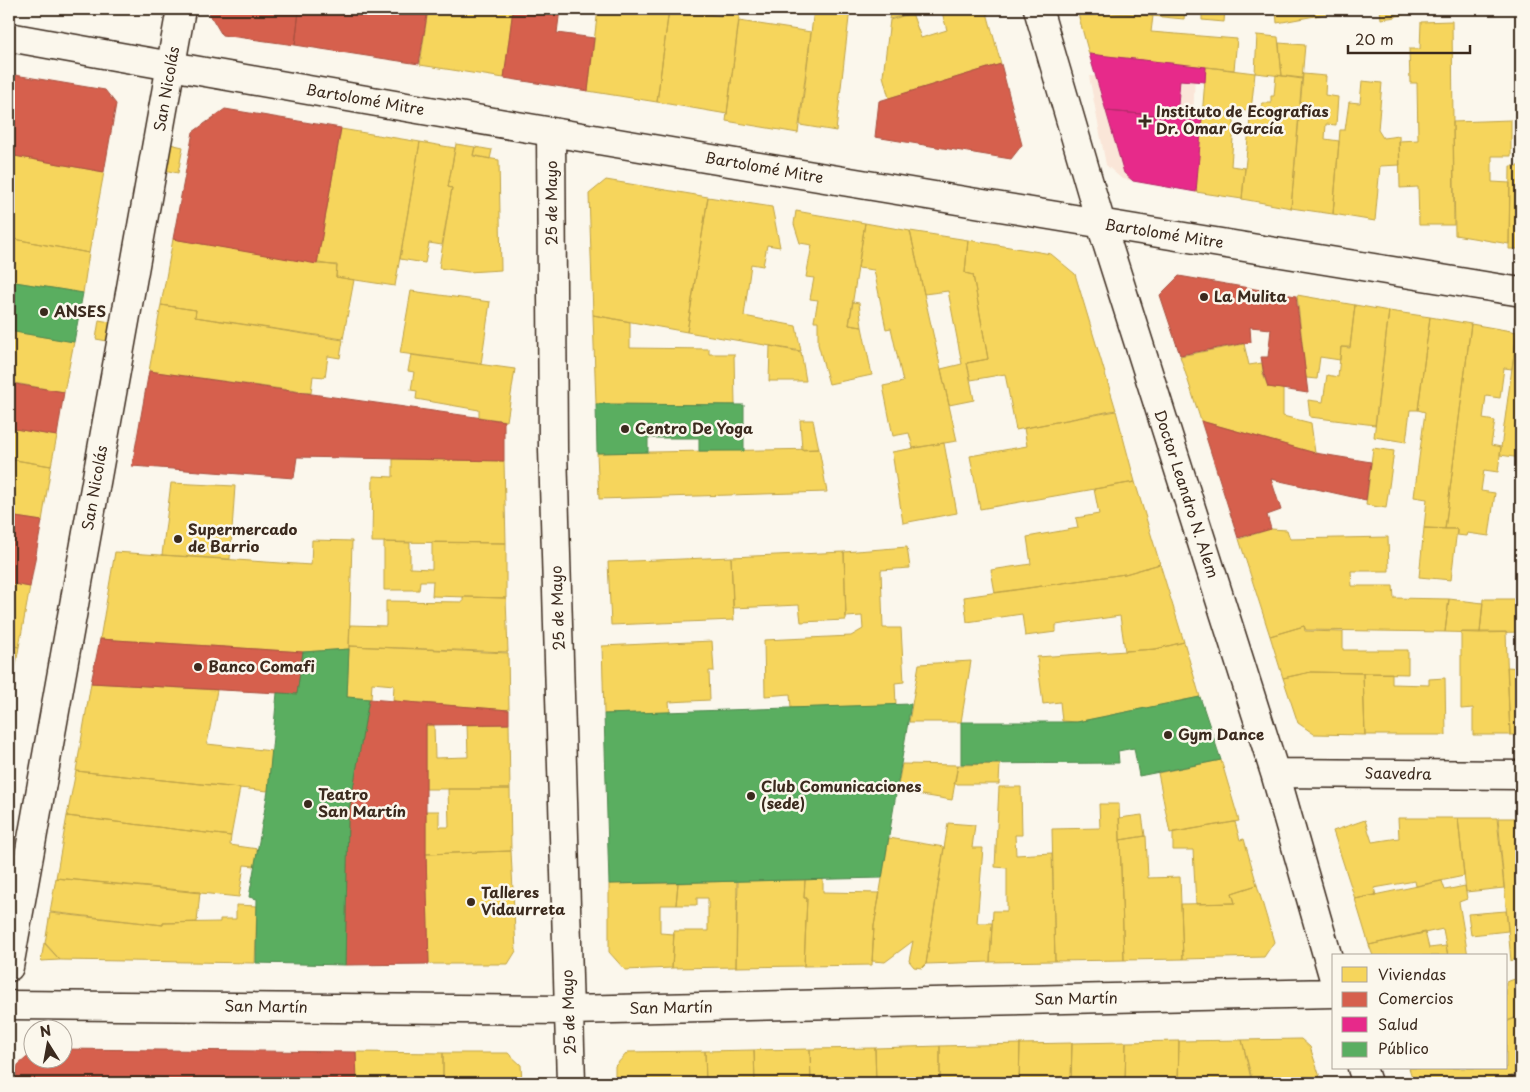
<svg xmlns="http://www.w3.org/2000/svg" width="1530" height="1092" viewBox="0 0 1530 1092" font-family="'Playpen Sans',sans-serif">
<rect width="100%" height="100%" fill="#fbf7ec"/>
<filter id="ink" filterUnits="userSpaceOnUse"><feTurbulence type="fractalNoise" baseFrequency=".02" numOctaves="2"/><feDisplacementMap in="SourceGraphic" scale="10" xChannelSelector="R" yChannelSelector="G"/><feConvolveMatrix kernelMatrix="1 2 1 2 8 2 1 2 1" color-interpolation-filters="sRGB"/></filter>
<g filter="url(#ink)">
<path fill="#fae6d8" d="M1195 74 1190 188 1122 179 1106 165 1089 76Z"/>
<path fill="#f6d55c" stroke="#bea249" d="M106 9H135L134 14Z
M428 9H513L504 78 420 65Z
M598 9H669L657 102 588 91Z
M669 9 721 16 722 9 740 10 727 114 657 102Z
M814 9H850L836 131 800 125Z
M891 9H902V16L889 19Z
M941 9H986L1001 64 889 98 883 76 890 20 912 13 921 38 947 30Z
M1077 9H1185L1184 19Z
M1202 9H1225L1224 22 1202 20Z
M1276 9H1316L1315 16 1277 23Z
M1316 9H1350L1315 16Z
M1380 9H1396V17L1381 19Z
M1396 9H1408L1407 13 1403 15 1396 16Z
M1077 10 1153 16 1151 32 1237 39 1234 70 1089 54Z
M739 21 811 32 798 133 726 121Z
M1452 21 1454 225H1419L1418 187 1400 188 1399 141 1418 140 1417 83H1410L1409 49H1420L1421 22Z
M1257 35 1278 37 1282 76 1255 73Z
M1279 43 1305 45 1302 79 1282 76Z
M1206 67 1255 73 1251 111 1235 110 1231 166 1245 168 1242 199 1196 192Z
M1303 74 1326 76 1325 95 1338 97 1336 125 1326 124 1325 139 1339 141 1333 214 1291 208Z
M1276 75 1302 78 1291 208 1242 199 1251 109H1261L1262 103H1271V96H1274Z
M1362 81 1382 83 1378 130 1383 138 1399 136 1400 165 1380 166 1375 221 1333 214 1340 130H1345L1349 102 1360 103Z
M1511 120V156H1492V182L1510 183 1509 244 1455 235 1453 122Z
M341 129 420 142 395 286 336 277 337 265 317 264Z
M420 142 455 148 448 187 452 188 442 245 429 243 425 263 400 259Z
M170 144 183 147 178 173 164 170Z
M456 144 475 147 473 156 499 160 501 270 468 272 439 268 452 188 448 187Z
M475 147 492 150 490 159 473 155Z
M9 155 104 172 89 253 9 238Z
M1510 166H1521V249H1509Z
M606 180 708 197 687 332 593 315 589 194Z
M708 197 772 207 780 247 767 245 763 266 751 264 744 316 796 326 801 351 687 332Z
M796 211 865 223 849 325 862 327 872 375 829 384 818 344V321H814L818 300 810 299 814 278 806 277 812 245 800 243 794 224Z
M865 223 910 231 957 441 913 448 909 433 893 436 883 386 903 382 891 328 886 329 874 270 858 268Z
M910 231 968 240 965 273 973 275 988 359 967 363 974 400 949 405 941 369 962 364 948 291 924 294Z
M9 238 89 253 83 293 9 281Z
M173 239 337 266 336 277 354 280 343 339 195 317 196 310 161 305Z
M968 240 1051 254 1075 274 1116 410 1016 430 1005 374 971 380 967 363 988 359 973 275 965 273Z
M411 291 490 302 481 364 400 353Z
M1297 295 1355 305 1350 347H1341L1340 360 1320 357 1317 379 1306 378Z
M853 302 859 303 862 327 849 325Z
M161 305 196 310 195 317 343 340 340 358 328 356 325 377 313 376 311 393 149 371Z
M1355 305 1389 311 1375 425 1310 417 1308 400 1323 402 1327 375 1338 377 1341 347 1350 348Z
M1389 311 1430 317 1418 410H1410L1406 442 1374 437Z
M593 315 630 322V348L709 349V354H734L735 405 596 404Z
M1430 317 1471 324 1445 529 1424 528 1427 499 1414 497 1425 412 1418 410Z
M99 320 110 322 107 341 96 339Z
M1471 324 1517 332 1512 369 1504 368 1500 398 1486 396 1483 419 1495 421 1491 445 1501 447 1498 472 1484 470 1481 491 1495 493 1489 536 1467 533 1466 536 1457 535V529H1445Z
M9 331 74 342 64 392 9 382Z
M1517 332H1521V458L1500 455Z
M1244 344 1249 365 1262 363 1263 374 1268 387 1283 389V416L1311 423 1315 453 1201 421 1180 356Z
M770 346 801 352 806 381H769Z
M411 355 515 369 507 421 479 417V410L416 399 417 391 411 390 414 372 408 371Z
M1116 411 1135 482 980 509 970 456 1027 446 1024 428Z
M800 420H813L819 449 802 450Z
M9 428 57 436 51 466 9 459Z
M944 443 957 513 903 523 892 452Z
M1373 448 1394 451 1386 508 1366 505Z
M819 449 827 492 599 499 597 453Z
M9 459 51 466 42 521 9 516Z
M393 459 504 461 506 543 372 542 373 476 393 477Z
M1135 482 1160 564 1125 574 995 593 991 570 1031 564 1027 537 1078 528 1076 518 1099 514 1094 489Z
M171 483 235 486 230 559 162 555Z
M1424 528 1457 529 1451 580 1419 577Z
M1271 529 1287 530 1290 539 1388 537 1389 571H1351L1352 586H1393L1394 598 1449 599 1445 632 1306 630 1304 626 1270 636 1239 539Z
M312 540 352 541 349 649 303 652 100 639 115 552 311 565Z
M384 542 410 543V568L432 569V542L506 543V598L432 596 433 581H420L419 590H384Z
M907 547 910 568 881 570 883 628H901L904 682 895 683 896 705 791 708 790 694 765 696 764 640 851 636 863 629 862 616 846 617 844 552Z
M844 552 846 620 801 622 799 605 733 608 731 557Z
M731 557 734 620 611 625 608 562Z
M1160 564 1184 642 1156 649 1125 651 1120 616 1056 625V632L1025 636 1022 614 967 622 964 597 1125 574Z
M9 583 30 587 19 647 9 645Z
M463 597 506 598 508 652 349 646 350 625 386 626V601L463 602Z
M1449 599 1483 603 1480 633 1445 632Z
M1483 599H1521V632L1480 633Z
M1304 626 1305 631 1343 632V650H1408V674L1311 672 1283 678 1270 636Z
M1461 632H1506L1510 735H1473V708L1461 709Z
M712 641 714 671H709L710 700 669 702 670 713 604 714 602 646Z
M1184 642 1200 697 1077 722 1062 721 1060 702 1043 704 1037 657 1156 649Z
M9 645 19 647 9 704Z
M349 646 508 653 509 710 393 701 394 685 372 683 371 699 347 697Z
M971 661 961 722H909L919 664Z
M1507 667 1521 668V735H1510Z
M1311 672 1363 673 1365 735 1314 734 1298 723 1283 678Z
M1363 673H1392V684L1429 685V679L1445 678 1446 735H1365Z
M91 683 217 690 207 744 272 751 268 791 76 771Z
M509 724 510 789H426V725H434L435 758 468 757 467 725Z
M1221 760 1239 821 1170 833 1158 773Z
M902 764 958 765 952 800 897 791Z
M1000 764 999 784H954L958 765Z
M76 771 240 788 231 836 67 816Z
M999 787H1021L1022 835H1015L1016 855 1052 853 1055 961 990 962 993 911H1007V868L995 867Z
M448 789H510L511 851 426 854V811H439V827H449Z
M1099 804H1119L1124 960 1055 961 1052 829 1100 828Z
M1142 815 1145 836 1120 840 1119 818Z
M67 816 231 836 230 845 258 849 255 866 244 865 239 897 56 878Z
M1398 818H1458L1464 876 1416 886 1415 881 1374 888 1376 895 1355 899 1333 831 1365 820 1372 842 1399 838Z
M1458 818H1497L1504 888 1466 892Z
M1498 818H1521V957L1511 961Z
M1235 822 1240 840 1244 839 1257 885 1232 893 1235 903 1196 904 1193 850H1173V832Z
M948 823 975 825 972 848H983L977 923H992L990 962 926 964Z
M1146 836 1148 878 1180 877 1183 959 1124 960 1120 840Z
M889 838 944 847 926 964 922 968 914 967 909 961 913 941 885 962 872 961 874 926Z
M511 851 516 951 508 964H429L426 854Z
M56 878 200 892 197 922 163 923V925L50 912Z
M823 879V892L880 893 874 926 872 965 804 966 807 898H804L805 880Z
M805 880 804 898H807L804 966 736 967 738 881Z
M737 881 736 967 672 968 674 931H708V898H697V905H676L678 883Z
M1442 881 1445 890 1465 886 1467 899 1459 902 1468 956H1448L1443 929 1369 945 1355 899Z
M678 883 676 905H660V933L674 934 672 968 625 970 609 952V884Z
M1257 885 1274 942 1264 957 1183 959 1181 904 1235 903 1232 893Z
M236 905 257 906 255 963 60 960 45 943 50 913 163 925V923L220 922V919H236Z
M1506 911 1508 931 1471 935 1468 914Z
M1425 932 1429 948 1446 946 1448 956H1373L1369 945Z
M44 943 60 960 41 961Z
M1521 977V1016L1506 1021V982Z
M1521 1016V1073L1491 1083H1414L1409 1068H1506V1022Z
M1301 1039 1310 1047 1322 1083H1268L1267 1081 1253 1083 1242 1040Z
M1242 1040 1252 1083H1178L1179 1041Z
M1179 1041 1178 1083H1125L1126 1042Z
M1126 1042 1125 1083H1071L1072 1043Z
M1072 1043 1071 1083H1019L1020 1044Z
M1020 1044 1019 1083H940V1046Z
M940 1046V1083H876L875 1048Z
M875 1048 876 1083H811L810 1049Z
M810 1049 811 1083H755L754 1050Z
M754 1050 755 1083H706L705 1051Z
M705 1051 706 1083H615V1066L628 1052Z
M356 1052 443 1053V1083H357Z
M443 1053H508L521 1065 522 1083H443Z
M1512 1076 1514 1083H1492Z"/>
<path fill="#d6604d" stroke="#a8503f" d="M210 9H283L299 11 295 45 222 35 209 13Z
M283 9H428L419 64 295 45 299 11Z
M513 9H560L557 33 594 38 588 91 504 78Z
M1001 64 1022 145 1011 159 875 137 879 101Z
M9 74 105 90 116 104 104 172 9 155Z
M225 109 341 128 317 264 173 239 193 132Z
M1179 276 1296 296 1308 393 1268 387 1264 374 1261 357H1268L1271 329 1250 327 1251 342 1180 355 1160 295Z
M149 371 504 421V461L297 457 294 478 132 466Z
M9 383 64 392 57 436 9 428Z
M1201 421 1315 453 1371 462 1366 500 1271 479 1281 510 1267 515 1271 529 1238 538Z
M9 516 42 521 30 587 9 583Z
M100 639 303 652 297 694 91 683Z
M369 699 509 710V724L426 725V854L429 964 345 965 348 816Z
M62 1049 356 1052 357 1083H15L18 1065 32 1053V1060H62Z"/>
<path fill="#e7298a" stroke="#b3296a" d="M1089 54 1206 67 1205 82 1180 80 1177 117 1106 111Z
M1106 111 1202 119 1196 192 1133 181 1124 173Z"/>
<path fill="#5aae61" stroke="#51864d" d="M9 281 83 293 74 342 9 331Z
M596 404 744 405V451H699V438H648V452L597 453Z
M349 649 347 697 369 699 348 816 345 965 256 963 257 899 249 897 268 791 277 693 297 694 303 652Z
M1200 697 1221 760 1139 776 1134 748 1118 751 1119 763 961 764V722H1077Z
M911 704 882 878 609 884 604 714Z"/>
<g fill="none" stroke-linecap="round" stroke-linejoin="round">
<defs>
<path id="minor" d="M1038 9 1101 224 1275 773 1334 979
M9 37C512 128 1017 210 1521 292
M551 132 553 449 571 1083
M1275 773 1521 775
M9 967 181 9
M9 1005 569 1010 1334 993
M1362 1068 1367 1083"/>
</defs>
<use href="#minor" stroke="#3b2a1e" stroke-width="31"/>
<use href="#minor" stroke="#fbf7ec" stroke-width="28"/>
</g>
</g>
<g fill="#3b2a1e" stroke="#fbf7ec" stroke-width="2">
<path d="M1142.5 113.5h5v5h5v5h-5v5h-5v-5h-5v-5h5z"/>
<circle cx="1204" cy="297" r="5"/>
<circle cx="44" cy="312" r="5"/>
<circle cx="625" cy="429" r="5"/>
<circle cx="178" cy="539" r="5"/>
<circle cx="198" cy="667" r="5"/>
<circle cx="1168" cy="735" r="5"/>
<circle cx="751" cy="796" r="5"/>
<circle cx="308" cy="804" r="5"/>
<circle cx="471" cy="902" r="5"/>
</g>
<g text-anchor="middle" stroke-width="5" stroke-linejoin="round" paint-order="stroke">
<g font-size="15" fill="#3b2a1e" stroke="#fbf7ec">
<text transform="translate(167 89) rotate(-80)" y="5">San Nicolás</text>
<text transform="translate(365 100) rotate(10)" y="5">Bartolomé Mitre</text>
<text transform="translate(764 168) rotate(10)" y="5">Bartolomé Mitre</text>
<text transform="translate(552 203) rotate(-90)" y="5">25 de Mayo</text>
<text transform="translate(1164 234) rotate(9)" y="5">Bartolomé Mitre</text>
<text transform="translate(95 488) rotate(-80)" y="5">San Nicolás</text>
<text transform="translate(1186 494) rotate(72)" y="5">Doctor Leandro N. Alem</text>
<text transform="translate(558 608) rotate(-92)" y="5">25 de Mayo</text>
<text transform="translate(1398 774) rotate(1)" y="5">Saavedra</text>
<text transform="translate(1076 999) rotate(-1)" y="5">San Martín</text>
<text transform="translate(266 1007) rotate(1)" y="5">San Martín</text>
<text transform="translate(671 1008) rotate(-1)" y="5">San Martín</text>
<text transform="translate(569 1012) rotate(-92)" y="5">25 de Mayo</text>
</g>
<g font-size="15" font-weight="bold" fill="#3b2a1e" stroke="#fbf7ec" text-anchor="start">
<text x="1156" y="117">Instituto de Ecografías<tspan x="1156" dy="17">Dr. Omar García</tspan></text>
<text x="1214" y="302">La Mulita</text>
<text x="54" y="317">ANSES</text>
<text x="635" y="434">Centro De Yoga</text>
<text x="188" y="535">Supermercado<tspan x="188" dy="17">de Barrio</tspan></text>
<text x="208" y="672">Banco Comafi</text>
<text x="1178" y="740">Gym Dance</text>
<text x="761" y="792">Club Comunicaciones<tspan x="761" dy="17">(sede)</tspan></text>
<text x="318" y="800">Teatro<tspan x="318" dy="17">San Martín</tspan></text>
<text x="481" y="898">Talleres<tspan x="481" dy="17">Vidaurreta</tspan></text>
</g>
</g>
<rect width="1530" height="1092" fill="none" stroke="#fbf7ec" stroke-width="30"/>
<rect x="15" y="15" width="1500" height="1062" fill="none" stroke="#3b2a1e" stroke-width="2" filter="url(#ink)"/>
<rect x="1332" y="954" width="175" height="115" fill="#fbf7ec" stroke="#aea59a"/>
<rect x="1342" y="967" width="25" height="15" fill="#f6d55c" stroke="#aea59a"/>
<text x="1378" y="980" font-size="15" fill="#3b2a1e">Viviendas</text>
<rect x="1342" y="992" width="25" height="15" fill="#d6604d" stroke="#aea59a"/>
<text x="1378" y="1004" font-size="15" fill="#3b2a1e">Comercios</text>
<rect x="1342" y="1017" width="25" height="15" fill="#e7298a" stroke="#aea59a"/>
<text x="1378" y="1030" font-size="15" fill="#3b2a1e">Salud</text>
<rect x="1342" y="1042" width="25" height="15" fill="#5aae61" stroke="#aea59a"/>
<text x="1378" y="1054" font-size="15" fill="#3b2a1e">Público</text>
<g transform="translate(48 1044) rotate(349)"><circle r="24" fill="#fbf7ec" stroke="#aea59a"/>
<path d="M0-4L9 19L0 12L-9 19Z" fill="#3b2a1e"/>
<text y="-8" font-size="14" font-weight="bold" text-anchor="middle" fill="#3b2a1e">N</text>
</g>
<path d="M1348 45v8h122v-8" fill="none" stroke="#3b2a1e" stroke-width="2.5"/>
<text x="1355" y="45" font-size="15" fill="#3b2a1e" stroke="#fbf7ec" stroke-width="4" paint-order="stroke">20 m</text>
</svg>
